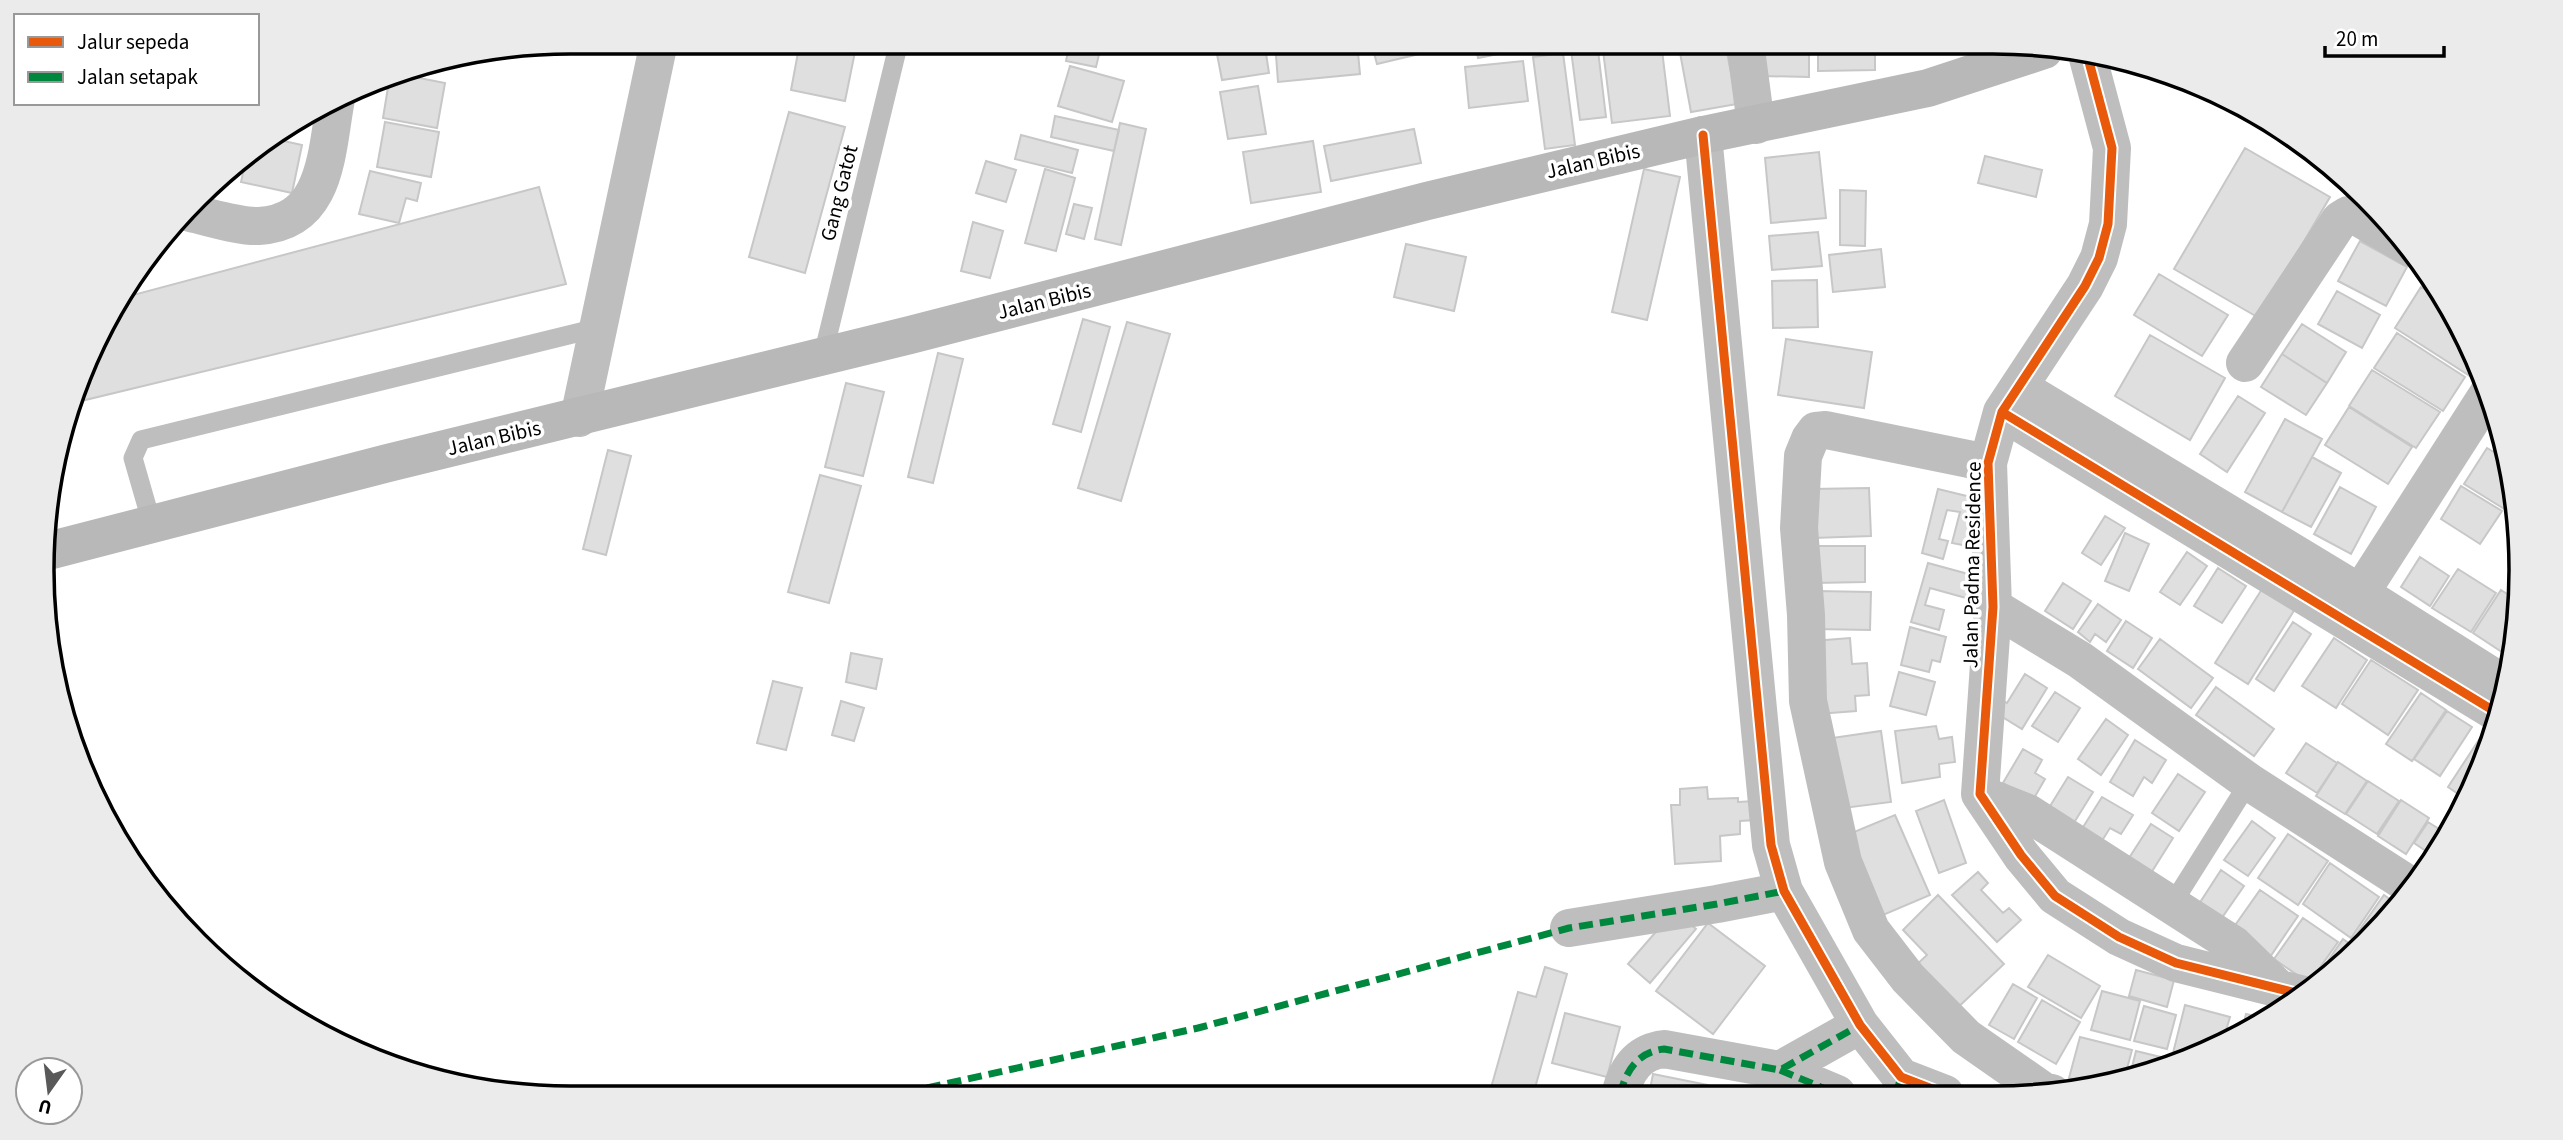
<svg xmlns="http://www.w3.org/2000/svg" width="2563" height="1140" viewBox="0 0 2563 1140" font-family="'Source Sans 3',sans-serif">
<rect width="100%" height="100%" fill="#fff"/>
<path fill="#dfdfdf" stroke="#c7c7c7" stroke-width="2" d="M800 42H857L845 101 791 90Z
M1070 42H1102L1096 67 1066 61Z
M1275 42H1357L1360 74 1278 82Z
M1371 42H1466V43L1377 64Z
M1475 42H1532L1533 47 1478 58Z
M1570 42H1597L1606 117 1580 120Z
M1602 42H1661L1670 116 1612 123Z
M1678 42H1725L1737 104 1691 112Z
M1762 42H1809V77L1761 76Z
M1818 42H1875V70L1818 71Z
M1967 42H1995L1993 49Z
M1265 47 1269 73 1222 80 1217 54Z
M1563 53 1575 145 1545 149 1533 57Z
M1523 61 1528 101 1469 108 1465 67Z
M1070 66 1124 81 1112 122 1058 106Z
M394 73 445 83 437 128 383 118 390 75Z
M1258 86 1266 134 1228 139 1220 92Z
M789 112 845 127 805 273 749 257Z
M1055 116 1119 130 1114 151 1051 137Z
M293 122 291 132 281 130Z
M385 122 439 132 431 177 377 167Z
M1120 123 1146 129 1121 245 1095 239Z
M1414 129 1421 163 1331 181 1324 146Z
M1021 135 1078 150 1072 173 1015 159Z
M270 138 302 145 292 193 241 182 247 155Z
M1313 141 1321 192 1251 203 1243 152Z
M2245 148 2330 197 2259 318 2174 269Z
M1819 152 1826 218 1771 223 1765 158Z
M1985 156 2042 170 2036 197 1978 183Z
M986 161 1016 170 1006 202 976 193Z
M230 167 227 179 218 177 222 173Z
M1045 169 1075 178 1056 251 1025 243Z
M1644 169 1680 177 1647 320 1612 312Z
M370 171 421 183 417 201 406 198 399 223 359 214Z
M539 187 566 284 77 402 113 306 118 299Z
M1840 190 1866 191 1865 246 1840 245Z
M1074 204 1092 208 1084 239 1066 234Z
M973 222 1003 231 990 278 961 271Z
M1818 232 1822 266 1772 270 1769 236Z
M2360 241 2407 267 2386 306 2338 281Z
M1406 244 1466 257 1454 311 1394 297Z
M1881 249 1885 287 1833 292 1829 255Z
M2159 274 2228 315 2202 356 2134 315Z
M1817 280 1818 327 1773 328 1772 281Z
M2421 287 2446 303 2467 337 2477 365 2470 376 2395 328Z
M2337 291 2380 315 2362 348 2318 324Z
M1083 319 1110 327 1081 432 1053 424Z
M1127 322 1170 334 1121 501 1078 488Z
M2302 324 2346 352 2327 383 2282 354Z
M2397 333 2465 377 2443 411 2374 368Z
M2150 335 2225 378 2190 440 2115 396Z
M1786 339 1872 352 1864 408 1778 395Z
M938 353 963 359 933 483 908 477Z
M2282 354 2327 383 2306 415 2261 387Z
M2372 370 2440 412 2416 448 2349 406Z
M846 383 884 392 863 476 825 467Z
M2238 396 2265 413 2227 472 2200 454Z
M2349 407 2412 447 2388 484 2325 445Z
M2285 419 2322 439 2282 512 2245 492Z
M2487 448 2507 460 2514 498 2506 510 2464 484Z
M608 450 631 456 606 555 583 549Z
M2312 457 2341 473 2311 527 2282 512Z
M820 475 861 486 829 603 788 592Z
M2461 486 2502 511 2480 544 2441 519Z
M2340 487 2376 507 2351 554 2314 534Z
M1869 488 1871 536 1813 538 1812 489Z
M1938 489 1979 499 1968 546 1952 543 1960 512 1947 510 1939 539 1948 541 1943 559 1922 553Z
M2514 499 2516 515 2507 509Z
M2105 516 2125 528 2101 565 2082 553Z
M2125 533 2149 544 2129 591 2105 581Z
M1815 546H1865V582L1815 583Z
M2187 552 2207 566 2180 605 2160 592Z
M2420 557 2449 576 2430 606 2401 587Z
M1928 563 1972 575 1966 598 1930 588 1925 605 1944 610 1939 630 1911 622Z
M2218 568 2246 586 2222 623 2194 606Z
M2458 569 2496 593 2471 632 2432 608Z
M2063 583 2091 601 2073 629 2045 611Z
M2262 589 2295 609 2248 684 2215 663Z
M2501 590 2518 601 2516 639 2508 656 2473 633Z
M1817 591 1871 592 1870 630 1816 629Z
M2098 604 2121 620 2106 642 2095 634 2090 642 2078 632Z
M2126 621 2152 638 2133 668 2107 651Z
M2293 622 2311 634 2274 691 2256 679Z
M1910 627 1946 637 1940 662 1932 660 1929 672 1901 665Z
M1850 638 1852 664 1867 663 1869 695 1855 696 1856 711 1818 714 1813 641Z
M2334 638 2367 660 2336 708 2302 686Z
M2160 639 2213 678 2191 708 2138 669Z
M851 653 882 659 876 689 846 682Z
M2371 660 2418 690 2388 735 2342 704Z
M1899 672 1935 682 1926 715 1890 706Z
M2025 674 2047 688 2022 729 1991 710 1998 699 2007 703Z
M773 681 802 688 786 750 757 743Z
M2216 687 2274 729 2254 756 2196 715Z
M2055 692 2080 708 2058 742 2032 726Z
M2421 693 2446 710 2412 761 2386 744Z
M841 701 864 708 854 741 832 735Z
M2447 711 2472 727 2440 776 2414 759Z
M2106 719 2128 735 2101 775 2078 759Z
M1936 726 1939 739 1952 737 1955 762 1939 764 1940 777 1902 783 1895 731Z
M1881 731 1891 802 1836 809 1825 739Z
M2484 732 2493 740 2464 798 2448 787Z
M2135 740 2166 760 2152 783 2144 777 2133 796 2110 782Z
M2306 743 2337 763 2317 793 2286 773Z
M2023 749 2042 760 2035 773 2045 779 2033 800 2003 783Z
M2338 762 2367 781 2345 814 2316 796Z
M2178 774 2205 792 2179 831 2152 813Z
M2068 777 2093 792 2072 826 2047 811Z
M2368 781 2399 801 2377 834 2346 814Z
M1707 787 1708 799 1738 798V802L1754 801 1755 820 1740 821V834L1720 836 1721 861 1675 864 1671 805H1680V789Z
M2102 797 2133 815 2121 834 2110 828 2100 844 2080 832Z
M1944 800 1966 863 1939 873 1916 811Z
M2401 800 2429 818 2406 854 2378 836Z
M1895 815 1930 895 1876 918 1842 837Z
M2252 821 2275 838 2248 876 2224 860Z
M2428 822 2447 834 2435 857 2414 843Z
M2151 824 2173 838 2151 873 2129 858Z
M2288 834 2328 861 2298 905 2258 878Z
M2330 863 2379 897 2351 938 2303 904Z
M2221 870 2244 886 2221 919 2199 904Z
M1978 872 1988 883 1981 890 2003 913 2009 908 2021 920 1997 942 1952 895Z
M2260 890 2298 916 2270 957 2231 931Z
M1938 895 2004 964 1954 1011 1913 968 1927 955 1903 930Z
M2384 895 2395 903 2358 943 2353 939Z
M1674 911 1696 929 1650 983 1628 964Z
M2303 918 2338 942 2309 983 2274 959Z
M1708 923 1765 966 1713 1034 1656 991Z
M2343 939 2354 947 2330 973 2323 968Z
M2048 955 2100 986 2081 1018 2028 987Z
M1545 967 1567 974 1533 1095H1489L1518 992 1536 997Z
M2136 970 2174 980 2167 1007 2129 996Z
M2013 984 2037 998 2014 1039 1989 1025Z
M2102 991 2140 1001 2130 1040 2091 1030Z
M2042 1000 2080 1022 2056 1064 2018 1042Z
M2185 1005 2230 1017 2223 1041 2195 1058 2177 1063 2171 1061Z
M2144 1006 2176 1015 2167 1049 2134 1041Z
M1565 1013 1620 1027 1607 1077 1552 1063Z
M2246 1014 2264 1018 2242 1031Z
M2080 1037 2132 1050 2125 1076 2095 1085 2069 1078Z
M2136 1051 2169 1059 2167 1065 2130 1075Z
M1653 1074 1708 1085 1706 1095H1649Z
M1752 1087 1780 1093V1094H1750Z
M1718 1088 1742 1093V1094H1717Z"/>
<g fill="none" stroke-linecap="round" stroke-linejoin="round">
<path stroke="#bebebe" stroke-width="19" d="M823 355 899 42
M152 524 133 458 141 440 597 328
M2171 906 2249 782"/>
<path stroke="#bebebe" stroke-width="38" d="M1745 42 1756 125
M2088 58 2112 148 2108 224 2099 258 2085 286 2002 412 1988 463 1993 607 1980 794 2021 855 2055 896 2119 937 2176 963 2304 995
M1703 135 1771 845 1784 891 1860 1025 1901 1077 1945 1094
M190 213C209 217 240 227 259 226 328 222 326 151 336 99
M2245 363 2340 220 2348 215 2358 217 2411 248
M2019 387 2360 593 2506 685
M2002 412 2499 714
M579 418 659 42
M1988 463 1826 430 1816 431 1810 439 1803 456 1799 528 1806 615 1808 701 1843 862 1871 930 1908 978 1966 1037 2045 1092 2052 1093
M1993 607 2080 660 2249 782 2411 886
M2347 614 2488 394
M1980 794 2028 813 2234 945 2276 986
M1569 928 1717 904 1784 891
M1780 1070 1837 1094
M1620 1095C1626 1070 1638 1052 1664 1049L1780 1070 1860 1025"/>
<path stroke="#b8b8b8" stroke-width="38" d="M44 552 388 463 910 335 1427 201 1703 135 1928 88 2044 50"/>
<path stroke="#00873e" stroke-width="7" stroke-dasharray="14 7" stroke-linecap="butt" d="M1780 1070 1837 1094
M1896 1094 1901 1077
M1620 1095C1626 1070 1638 1052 1664 1049L1780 1070 1860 1025
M886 1097 1198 1028 1569 928 1717 904 1784 891"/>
<defs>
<path id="cycleway" d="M2088 58 2112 148 2108 224 2099 258 2085 286 2002 412 1988 463 1993 607 1980 794 2021 855 2055 896 2119 937 2176 963 2304 995
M1703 135 1771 845 1784 891 1860 1025 1901 1077 1945 1094
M2002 412 2499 714"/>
</defs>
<use href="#cycleway" stroke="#fff" stroke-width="13"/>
<use href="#cycleway" stroke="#e8590c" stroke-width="9"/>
</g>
<g text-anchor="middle" stroke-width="7" stroke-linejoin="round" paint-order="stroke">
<g font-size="21" fill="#000" stroke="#fff">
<text transform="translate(1593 161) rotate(-13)" y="7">Jalan Bibis</text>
<text transform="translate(839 193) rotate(-76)" y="7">Gang Gatot</text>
<text transform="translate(1044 301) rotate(-14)" y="7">Jalan Bibis</text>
<text transform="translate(494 438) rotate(-13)" y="7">Jalan Bibis</text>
<text transform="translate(1972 565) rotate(-89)" y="7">Jalan Padma Residence</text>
</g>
</g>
<path d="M0 0H2563V1140H0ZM570 54H1993A516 516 0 0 1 2509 570V570A516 516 0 0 1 1993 1086H570A516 516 0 0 1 54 570V570A516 516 0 0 1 570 54Z" fill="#ebebeb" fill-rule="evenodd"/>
<path fill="none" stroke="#000" stroke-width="3.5" d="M570 54H1993A516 516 0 0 1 2509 570V570A516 516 0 0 1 1993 1086H570A516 516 0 0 1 54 570V570A516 516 0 0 1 570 54Z"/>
<rect x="14" y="14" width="245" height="91" fill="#ffffff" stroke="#999999" stroke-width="2"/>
<rect x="28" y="37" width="35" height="10" fill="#e8590c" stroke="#999999" stroke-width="2"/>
<text x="77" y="49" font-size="21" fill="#000000">Jalur sepeda</text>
<rect x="28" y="72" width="35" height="10" fill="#00873e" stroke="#999999" stroke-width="2"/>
<text x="77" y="84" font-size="21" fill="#000000">Jalan setapak</text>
<g transform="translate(49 1091) rotate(194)"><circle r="33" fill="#ffffff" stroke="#999999" stroke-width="2"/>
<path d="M0-5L12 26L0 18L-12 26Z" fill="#595959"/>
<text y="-10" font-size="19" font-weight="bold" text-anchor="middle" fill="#000000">U</text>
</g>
<path d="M2325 46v10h119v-10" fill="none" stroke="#000000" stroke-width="3.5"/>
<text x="2336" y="46" font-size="21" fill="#000000" stroke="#ffffff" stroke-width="5" paint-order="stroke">20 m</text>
</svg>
